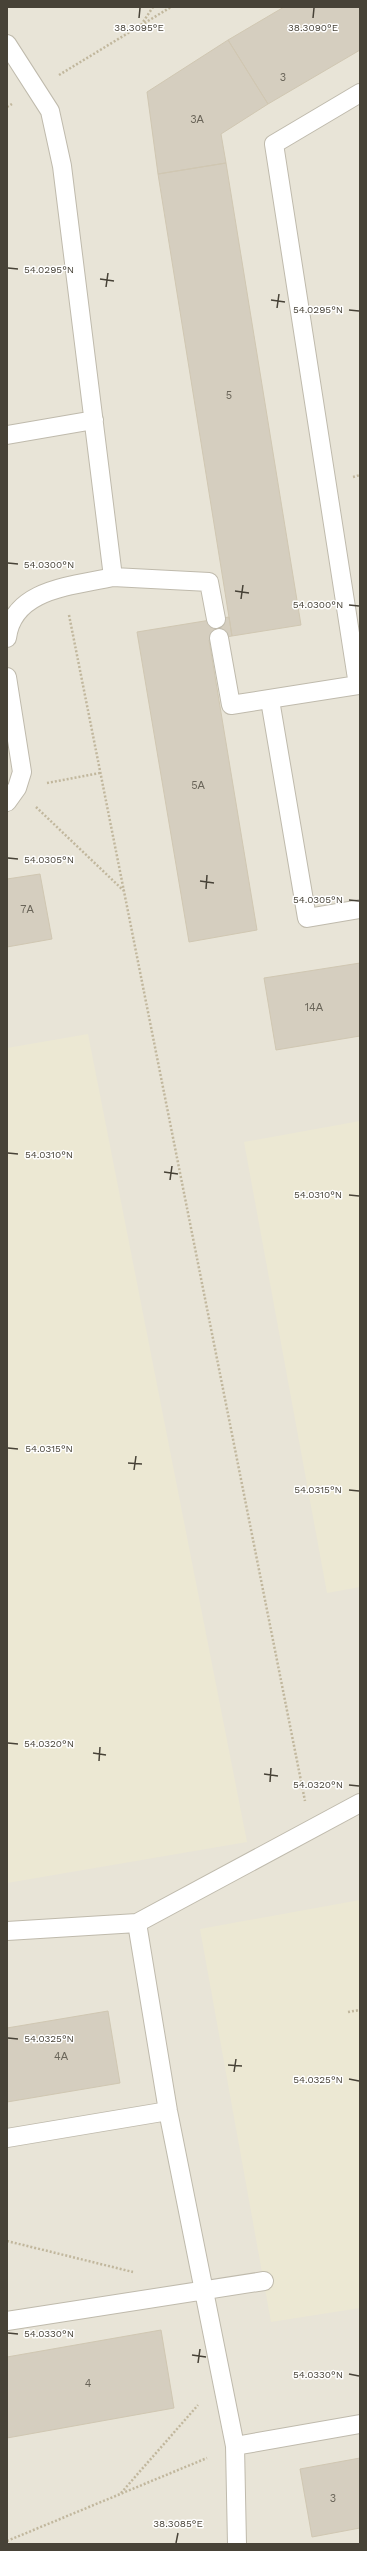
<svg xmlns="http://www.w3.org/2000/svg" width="367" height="2551" viewBox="0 0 367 2551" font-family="'Work Sans',sans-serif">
<rect width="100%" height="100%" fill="#f4f1e9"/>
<path fill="#e8e4d7" d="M7 7H360V2544H7Z"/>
<path fill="#ece8d3" d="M88 1034 247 1842 7 1883V1048Z
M360 1121V1587L327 1593 244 1142Z
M360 1900V2308L271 2322 200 1929Z"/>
<path fill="#d5cebf" stroke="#d0c7b2" d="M284 7H360V50L268 104 228 40Z
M228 40 268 104 221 134 226 163 158 174 147 92Z
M226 163 301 625 232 636 158 174Z
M229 617 232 636 209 640 257 930 189 942 137 632Z
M40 874 52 939 7 947V879Z
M360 963V1036L276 1050 264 978Z
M108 2011 120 2083 7 2102V2028Z
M161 2330 174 2408 7 2438V2357Z
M360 2458V2528L312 2537 300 2469Z"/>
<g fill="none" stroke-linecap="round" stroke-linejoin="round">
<defs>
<path id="service" d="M7 44 50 111 62 166 113 577C74 586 13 588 7 638
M7 435 94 420
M113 577 209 582 216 619
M219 638 231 705 358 685 274 144 360 93
M7 677 22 772 17 788 7 802
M270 700 307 918 360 909
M137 1923 168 2111 235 2446 237 2544
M7 1931 137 1923 360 1803
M7 2138 168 2111
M7 2321 264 2281
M235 2446 360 2424"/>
</defs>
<use href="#service" stroke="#bfbaac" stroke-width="20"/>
<path stroke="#c1b79d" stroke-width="2.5" stroke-dasharray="2 2" stroke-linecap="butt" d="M141 25 153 7
M59 75 171 7
M7 107 12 104
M353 477 360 475
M69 615 305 1801
M47 783 100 773
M36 807 124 891
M348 2012 360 2010
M7 2241 133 2272
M121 2493 198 2405
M7 2541 207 2458"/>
<use href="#service" stroke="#fff" stroke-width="18"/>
</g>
<path fill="none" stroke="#474237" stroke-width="1.5" d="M139 18 140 8M313 18 314 8M8 268 18 269M100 279 114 281M106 287 108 273M271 300 285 302M277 308 279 294M349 310 359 311M8 563 18 564M235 591 249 593M241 599 243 585M349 605 359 606M8 858 18 859M200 881 214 883M206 889 207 875M349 900 359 901M8 1153 18 1154M164 1172 178 1174M170 1180 172 1166M349 1195 359 1196M8 1448 18 1449M128 1463 142 1464M134 1470 136 1456M349 1490 359 1491M8 1743 18 1744M93 1753 106 1755M99 1761 100 1747M264 1774 278 1776M270 1782 271 1768M349 1785 359 1786M8 2038 18 2039M228 2065 242 2066M234 2072 236 2059M349 2079 359 2081M8 2333 18 2334M192 2355 206 2357M198 2363 200 2349M349 2374 359 2376M176 2543 178 2533"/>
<g text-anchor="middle" stroke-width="3" stroke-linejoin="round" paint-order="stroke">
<g font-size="11" fill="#6a6559">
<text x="283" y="81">3</text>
<text x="197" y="123">3А</text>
<text x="229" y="399">5</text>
<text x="198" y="789">5А</text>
<text x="27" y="913">7А</text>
<text x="314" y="1011">14А</text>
<text x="61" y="2060">4А</text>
<text x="88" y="2387">4</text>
<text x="333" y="2502">3</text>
</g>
</g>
<g font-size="10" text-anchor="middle" fill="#474237" stroke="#fff" stroke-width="3" stroke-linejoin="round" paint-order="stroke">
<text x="139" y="31">38.3095°E</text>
<text x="313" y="31">38.3090°E</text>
<text x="49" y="273">54.0295°N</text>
<text x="318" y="313">54.0295°N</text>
<text x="49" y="568">54.0300°N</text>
<text x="318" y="608">54.0300°N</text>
<text x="49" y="863">54.0305°N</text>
<text x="318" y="903">54.0305°N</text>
<text x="49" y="1158">54.0310°N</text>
<text x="318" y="1198">54.0310°N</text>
<text x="49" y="1452">54.0315°N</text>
<text x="318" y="1493">54.0315°N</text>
<text x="49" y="1747">54.0320°N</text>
<text x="318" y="1788">54.0320°N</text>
<text x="49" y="2042">54.0325°N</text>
<text x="318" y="2083">54.0325°N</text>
<text x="49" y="2337">54.0330°N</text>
<text x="318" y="2378">54.0330°N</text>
<text x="178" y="2527">38.3085°E</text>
</g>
<rect width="367" height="2551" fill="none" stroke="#474237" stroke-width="16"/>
</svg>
